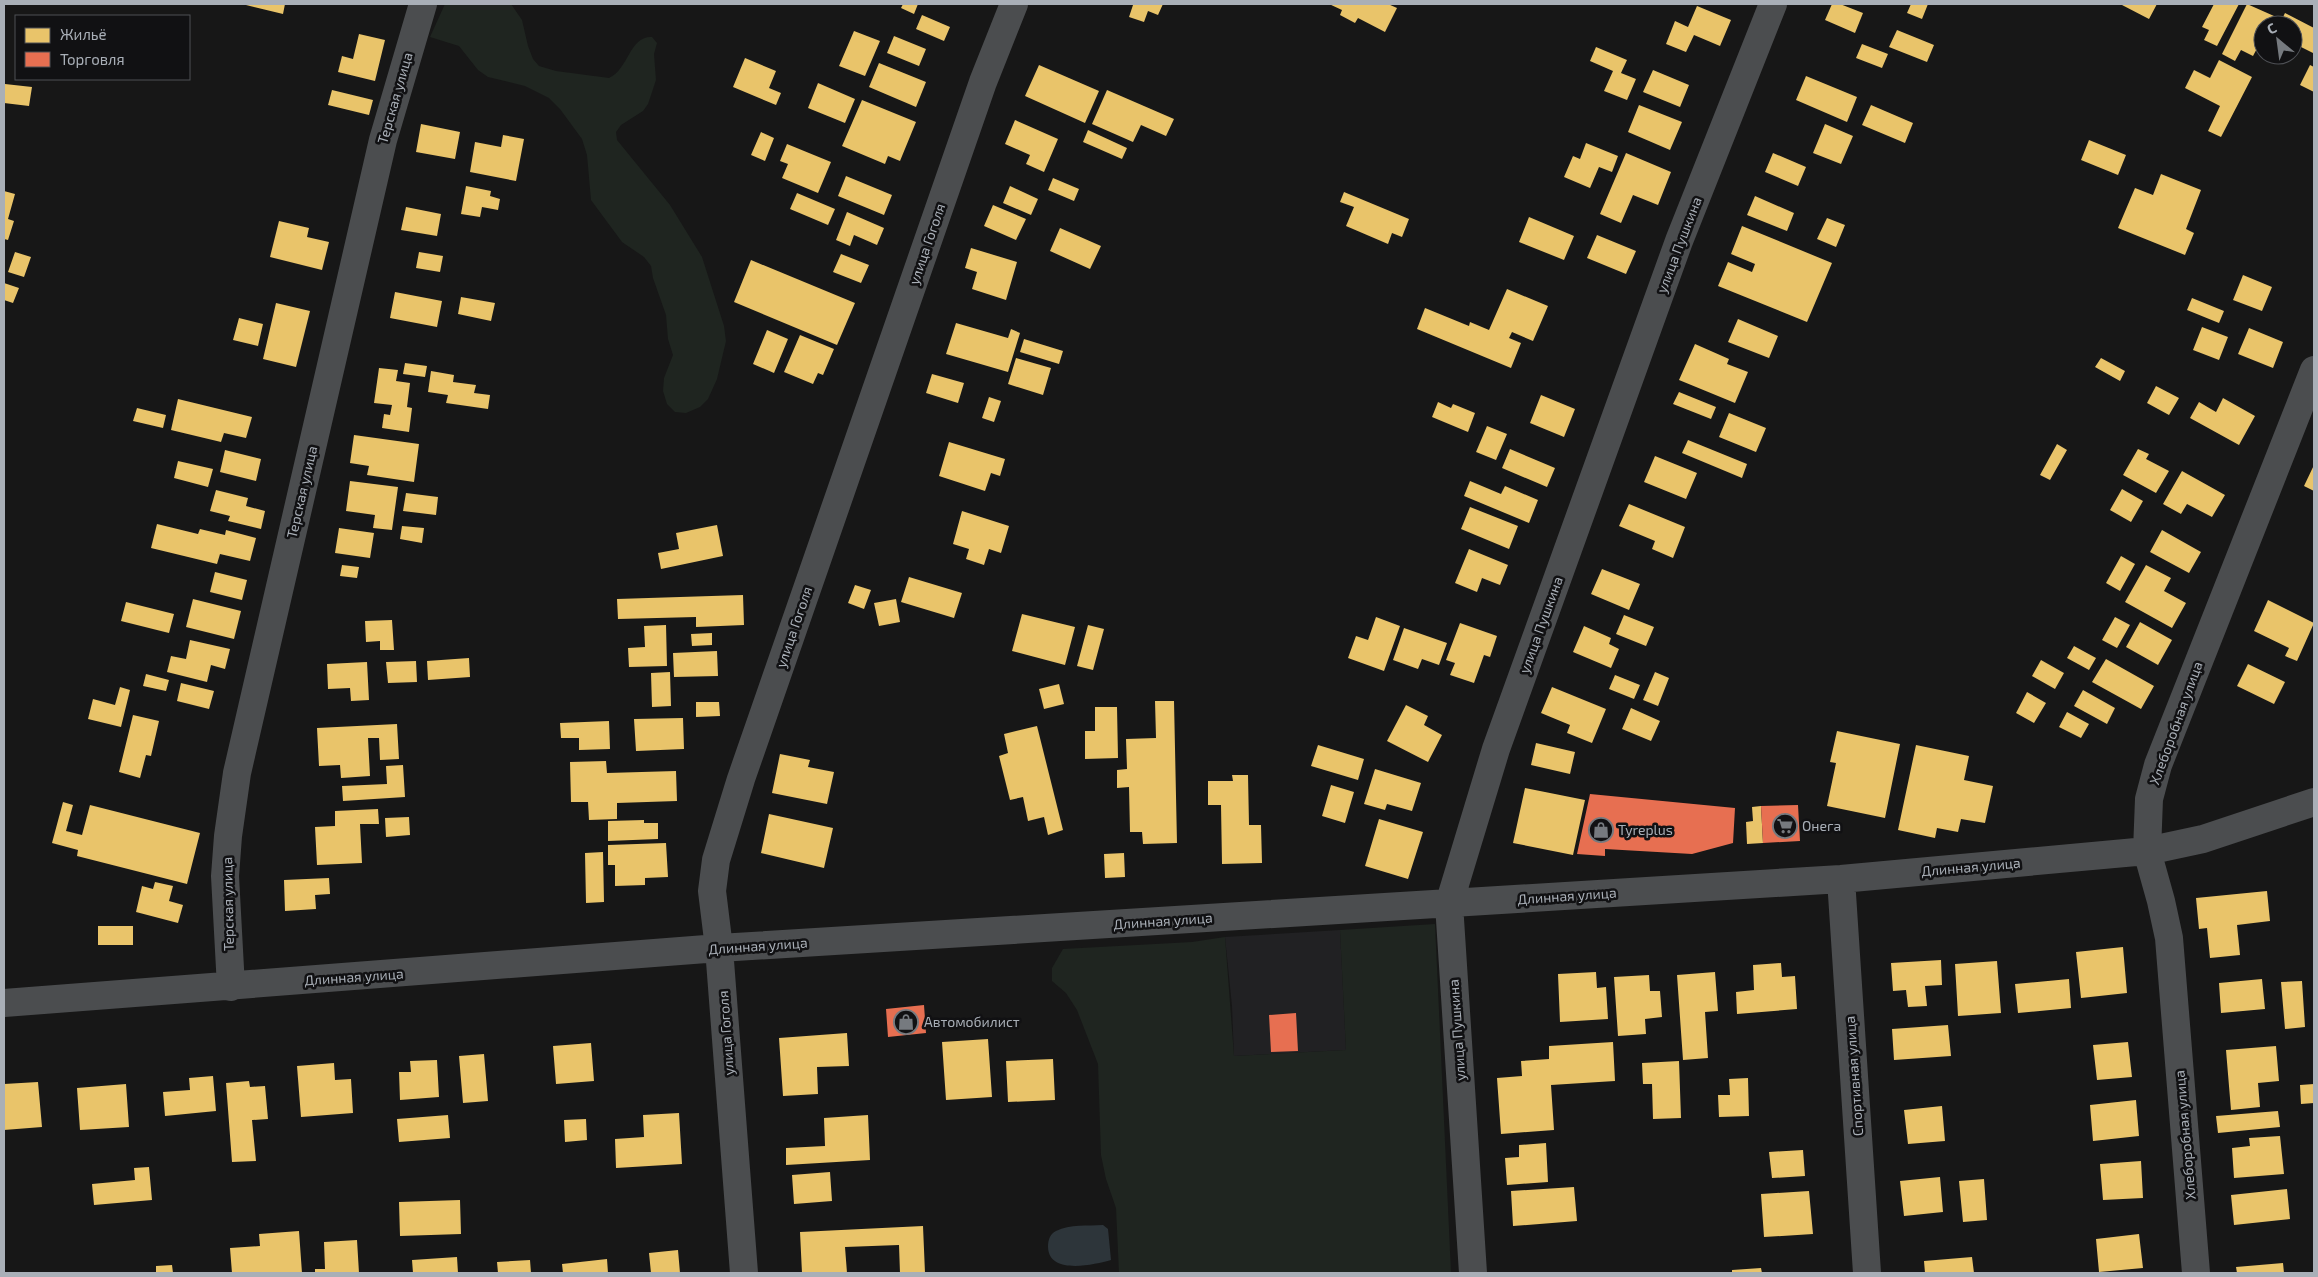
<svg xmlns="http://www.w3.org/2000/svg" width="2318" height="1277" viewBox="0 0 2318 1277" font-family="'Exo 2',sans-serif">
<rect width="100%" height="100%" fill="#171717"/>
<path fill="#212123" d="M1340 930 1346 1050 1234 1056 1232 1006 1225 937Z"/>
<path fill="#1f2520" d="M445 4H511L522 20 528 46 533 59 539 66 556 71 609 78C629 69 629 36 652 37L657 43 654 54 656 80 648 104 643 111 621 125 616 132 617 140 670 205 702 257 724 326 726 341 717 379 708 399 700 407 686 413 675 412 667 404 663 391 664 378 673 355 668 339 666 315 653 278 651 266 644 257 622 242 591 200 587 155 582 139 560 109 549 98 525 86 488 77 478 70 459 46 430 37Z
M1435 924 1451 1273H1119L1116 1208 1106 1179 1101 1155 1098 1064 1077 1010 1066 993 1052 981V968L1063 949 1192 942 1225 937 1234 1056 1346 1050 1340 930Z"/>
<path fill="#2d353a" d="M1103 1225 1108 1229 1111 1260C1093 1265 1049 1275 1048 1247 1048 1240 1050 1234 1056 1231 1070 1224 1088 1226 1103 1225Z"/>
<path fill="#e9c46a" d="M242 4H285L283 14Z
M903 4H918L914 14 901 8Z
M1130 4H1163L1158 15 1148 11 1144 22 1129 17 1133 5Z
M1329 4H1388L1397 8 1385 32 1358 18 1355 23 1340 15 1342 10Z
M1832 4H1840L1863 13 1855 33 1825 20Z
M1911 4H1928L1922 19 1907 13Z
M2123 4H2157L2149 19 2122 5Z
M2214 4H2239L2217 46 2204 40 2209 30 2202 27Z
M2247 4 2274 16 2269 25H2263V37L2253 56 2241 50 2235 61 2222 54Z
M1697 6 1731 20 1720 46 1694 35 1686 52 1666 44 1675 21 1688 27Z
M2285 13 2314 28 2313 53 2293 43V25H2279Z
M922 15 950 27 944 41 916 29Z
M1897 30 1934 45 1927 62 1889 47Z
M854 31 880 41 865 76 839 66Z
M359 34 385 40 375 81 338 72 342 56 353 59Z
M894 36 926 49 919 66 887 53Z
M1862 44 1888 54 1882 68 1856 58Z
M1596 47 1627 60 1621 73 1636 79 1627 100 1604 91 1613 71 1590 61Z
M745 58 776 71 769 88 781 93 776 105 733 87Z
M2219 60 2252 77 2221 137 2208 131 2220 106 2185 88 2194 70 2210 78Z
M879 63 926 82 916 107 869 87Z
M1039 65 1099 91 1085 123 1025 96Z
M2310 65 2314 67V92L2300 85Z
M1653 70 1689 85 1680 107 1643 92Z
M1806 76 1857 97 1847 122 1796 100Z
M818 83 855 99 845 123 808 108Z
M5 84 32 87 29 106 4 103Z
M332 90 373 100 369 115 328 105Z
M1107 90 1174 119 1166 136 1141 125 1133 142 1092 124Z
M862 100 916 122 900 161 888 156 885 164 842 146Z
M1639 105 1682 122 1670 150 1628 132Z
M1871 105 1913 123 1905 143 1862 125Z
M1015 120 1058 139 1044 172 1026 164 1030 155 1005 144Z
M421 124 460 132 455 159 416 152Z
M1825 124 1853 136 1841 164 1813 153Z
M1088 130 1127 148 1122 159 1083 142Z
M761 132 774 138 765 161 751 155Z
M503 135 524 139 516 181 470 172 475 142 501 147Z
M2089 140 2126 155 2118 175 2081 160Z
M1586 143 1618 156 1612 172 1599 167 1590 188 1564 177 1573 156 1580 159Z
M787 144 831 162 818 193 782 178 788 164 780 161Z
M1626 153 1671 172 1658 205 1633 195 1621 223 1600 214Z
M1773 153 1806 167 1798 186 1765 172Z
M2161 174 2201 190 2186 229 2194 233 2185 255 2118 228 2135 188 2153 195Z
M846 176 892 195 884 215 838 196Z
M1053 178 1079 189 1074 201 1048 190Z
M466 186 491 191 490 196 500 199 498 210 482 207 480 217 461 214Z
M1010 186 1038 199 1031 215 1003 203Z
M4 191 15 194 8 219 14 221 8 240 4 239Z
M1344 192 1409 219 1402 237 1392 233 1388 244 1346 226 1354 207 1340 202Z
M797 193 835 209 828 225 790 209Z
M1755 196 1794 213 1787 231 1747 215Z
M993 205 1026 219 1016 240 984 226Z
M406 207 441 214 437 236 401 230Z
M847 212 884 228 877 245 854 235 850 246 836 240Z
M1529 217 1574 236 1564 260 1519 242Z
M1827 218 1845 225 1836 247 1817 239Z
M279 221 309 228 307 237 329 242 322 270 270 257Z
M1742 226 1832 263 1807 322 1718 286 1728 262 1752 272 1755 264 1731 254Z
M1060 228 1101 246 1090 269 1050 251Z
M1597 235 1636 251 1626 274 1587 258Z
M971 248 1017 262 1006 300 972 289 977 272 965 268Z
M15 252 31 257 24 277 8 272Z
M419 252 443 256 440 272 416 268Z
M841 254 869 265 861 283 833 272Z
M751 260 855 303 837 345 734 302Z
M2243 275 2272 287 2262 311 2233 300Z
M4 283 19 288 13 303 4 300Z
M1507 289 1548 306 1533 341 1512 332 1509 338 1521 343 1511 368 1417 329 1425 308 1469 326 1470 322 1489 330Z
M395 292 442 301 437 327 390 318Z
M461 297 495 303 491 321 458 314Z
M2192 298 2224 311 2219 323 2187 310Z
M276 303 310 311 296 367 263 359Z
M239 318 263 324 258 346 233 340Z
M1738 319 1778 336 1769 358 1728 342Z
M956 323 1008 338 1011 329 1020 333 1008 372 946 354Z
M2202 327 2228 337 2219 360 2193 350Z
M2249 328 2283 342 2273 368 2238 354Z
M767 330 788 339 774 373 753 364Z
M800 335 834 349 823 375 818 373 813 384 784 372Z
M1024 339 1063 351 1059 364 1020 352Z
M1695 344 1729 359 1727 364 1748 372 1735 403 1679 380Z
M1016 358 1051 368 1043 395 1008 384Z
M2101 358 2125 371 2120 381 2095 367Z
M405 363 427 366 425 377 403 374Z
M379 368 398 370 396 381 410 383 407 407 412 408 409 432 382 428 384 414 390 415 392 405 374 403Z
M431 371 454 375 453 382 476 385 474 393 490 395 488 409 446 403 448 395 428 392Z
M932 374 964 383 958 403 926 393Z
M2156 386 2179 398 2169 415 2147 403Z
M1679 392 1716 407 1711 419 1673 404Z
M1541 395 1575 409 1564 437 1530 423Z
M989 397 1001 401 994 422 982 418Z
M2223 398 2255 416 2239 445 2190 418 2199 402 2216 412Z
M178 399 252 417 246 438 224 433 221 442 171 430Z
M1438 402 1451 408 1453 404 1475 413 1468 432 1432 417Z
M137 408 166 415 163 428 133 421Z
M1729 413 1766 428 1756 452 1719 437Z
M1487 426 1507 434 1496 460 1476 452Z
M354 435 419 444 414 482 367 475 369 466 350 463Z
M1688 440 1747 464 1742 478 1682 453Z
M949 442 1005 459 1000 476 991 473 985 491 939 476Z
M2057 444 2067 450 2050 480 2040 475Z
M1510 449 1555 468 1547 487 1502 468Z
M2138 449 2149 454 2146 459 2169 471 2156 493 2123 475Z
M225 450 261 459 256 481 220 472Z
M1655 456 1697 473 1686 499 1644 482Z
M178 461 213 469 208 487 174 478Z
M2314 465V491L2304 486Z
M2182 471 2225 495 2212 517 2187 504 2181 514 2163 504Z
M350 481 398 487 392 530 373 528 375 515 346 511Z
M1470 481 1501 494 1505 486 1538 500 1529 523 1464 496Z
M2122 489 2143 501 2131 522 2110 510Z
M216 490 248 498 246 506 265 511 261 529 228 521 230 516 210 511Z
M406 493 438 497 436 515 403 511Z
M1629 504 1685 527 1673 558 1652 549 1655 541 1619 526Z
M1470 507 1518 526 1509 549 1461 529Z
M962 511 1009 526 1001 553 989 549 984 565 966 559 969 549 953 544Z
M157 524 198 534 200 529 225 535 226 530 256 538 250 561 220 554 217 564 151 548Z
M717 525 723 556 661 569 658 553 679 549 676 533Z
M402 526 424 528 422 543 400 539Z
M339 528 374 533 370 558 335 553Z
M2162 530 2201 552 2189 573 2150 552Z
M1469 549 1508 565 1500 585 1482 578 1477 592 1455 583Z
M2121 556 2135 564 2120 591 2106 583Z
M342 565 359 567 357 578 340 576Z
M2146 565 2171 578 2164 591 2186 603 2172 628 2125 602Z
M1602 569 1640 584 1629 610 1591 594Z
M215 572 247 580 242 600 210 592Z
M909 577 962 593 954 618 901 602Z
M855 585 871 590 864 609 848 603Z
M743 595 744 625 696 627V617L618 619 617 599Z
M193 599 241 611 234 639 186 627Z
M896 599 900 622 879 626 874 603Z
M2268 600 2314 623 2297 661 2285 656 2289 648 2254 631Z
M126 602 174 614 169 633 121 621Z
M1022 614 1075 627 1065 665 1012 651Z
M1624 615 1654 627 1646 646 1616 634Z
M1376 617 1400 626 1384 671 1348 658 1356 636 1368 640Z
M2115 617 2130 625 2117 648 2102 640Z
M392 620 394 650H380V641L366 642 365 621Z
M2140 622 2172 640 2158 665 2126 647Z
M1460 623 1497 636 1490 657 1484 655 1474 683 1450 675 1455 663 1446 660Z
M666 625 667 666 629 667 628 648 645 647 644 626Z
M1088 625 1104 629 1093 670 1077 666Z
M1584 626 1611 638 1609 644 1619 649 1611 668 1573 652Z
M1404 628 1447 643 1439 665 1422 659 1418 669 1393 660Z
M712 633V645L692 646 691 634Z
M190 640 230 649 225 669 211 665 207 682 167 672 171 656 186 659Z
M2074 646 2096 658 2089 670 2067 658Z
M717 651 718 676 674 677 673 653Z
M469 658 470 677 428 680 427 661Z
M2106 659 2154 686 2141 709 2092 682Z
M2041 660 2064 673 2055 689 2032 676Z
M416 661 417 682 388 683 386 662Z
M367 662 369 700 351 701 350 688 328 689 327 664Z
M2248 664 2285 682 2274 704 2237 686Z
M670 672 671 706 652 707 651 673Z
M1655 672 1669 678 1658 706 1643 700Z
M146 674 169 680 166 691 143 686Z
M1615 675 1640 685 1634 699 1609 689Z
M181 683 214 691 209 709 177 701Z
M1059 684 1064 704 1044 709 1039 689Z
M120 687 130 690 121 727 88 719 93 699 115 705Z
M1552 687 1606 709 1592 743 1567 733 1570 725 1541 713Z
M2083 690 2115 708 2107 724 2074 706Z
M2027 692 2046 703 2034 723 2016 713Z
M1155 701H1174L1177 843 1143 844 1142 832H1130L1129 787 1117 788V770L1127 769 1126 739 1156 738Z
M696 702H719L720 716 696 717Z
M1406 705 1428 716 1424 725 1442 735 1428 762 1387 741Z
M1095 707H1117L1118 758 1085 759V731H1095Z
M1631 708 1660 721 1651 741 1622 729Z
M2067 712 2089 724 2081 738 2059 727Z
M133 715 159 721 151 756 146 755 140 778 119 772Z
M683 718 684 749 636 751 634 719Z
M609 721 610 749 579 750V738H561L560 723Z
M397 724 399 759 380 760 379 738H368L370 776 341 778 340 765 319 766 317 728Z
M1037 726 1063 830 1048 835 1044 817 1028 821 1023 797 1010 800 999 756 1008 753 1004 734Z
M1837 731 1900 744 1885 818 1827 806 1836 763 1830 762Z
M1536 743 1575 752 1570 774 1531 765Z
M1318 745 1364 759 1358 780 1311 766Z
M1916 745 1969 756 1964 780 1993 786 1985 823 1961 819 1958 832 1937 828 1935 838 1898 830Z
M780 754 810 760 808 767 834 772 827 804 772 793Z
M606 761 607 773 676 771 677 801 617 803V819L589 820 588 802H571L570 762Z
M403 765 405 797 343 801 342 786 387 784 386 766Z
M1375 769 1421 783 1412 811 1387 804 1385 810 1364 804Z
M1232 775H1248L1249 825H1261L1262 863 1222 864 1221 805H1208V781H1233Z
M1331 785 1354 792 1345 823 1322 816Z
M1525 788 1585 800 1573 855 1513 843Z
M63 802 73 805 66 831 82 835 90 805 200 833 187 884 77 856 78 850 52 843Z
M1761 806 1763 843 1747 844 1746 822 1753 821 1752 807Z
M378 809 379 824H360L362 863 317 865 315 827 335 826V811Z
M769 814 833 828 824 868 761 853Z
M409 817 410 835 386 837 385 818Z
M1379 819 1423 832 1408 879 1365 866Z
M644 820V823H658V839L608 841V821Z
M666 843 668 877 645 878V885L615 886V865H608V845Z
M603 852 604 902 586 903 585 853Z
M1124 853 1125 877 1105 878 1104 854Z
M329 878 330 894 315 895 316 909 285 911 284 880Z
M155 882 173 886 169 901 183 905 178 923 136 912 142 886 153 889Z
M2267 891 2270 921 2237 925 2240 955 2210 958 2207 928 2199 929 2196 898Z
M98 926H133V945H98Z
M2123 947 2127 993 2081 998 2076 952Z
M1941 960 1942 985 1925 986 1927 1006 1908 1007 1906 990 1893 991 1891 963Z
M1997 961 2001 1013 1958 1016 1955 964Z
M1781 963 1782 977 1795 976 1797 1009 1737 1014 1736 992 1754 990 1753 965Z
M1596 972 1597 988 1606 987 1608 1019 1560 1022 1558 974Z
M1715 972 1718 1011 1705 1012 1708 1058 1683 1060 1677 975Z
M1649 975 1650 991H1660L1662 1017 1645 1019 1646 1034 1618 1036 1614 977Z
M2069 979 2071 1008 2018 1013 2015 984Z
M2262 979 2265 1009 2221 1013 2219 983Z
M2302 981 2305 1027 2285 1029 2281 982Z
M1948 1025 1951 1056 1894 1060 1892 1029Z
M847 1033 849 1066 817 1067 818 1094 783 1096 779 1038Z
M988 1039 992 1097 946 1100 942 1042Z
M1613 1042 1615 1081 1551 1085 1554 1130 1501 1134 1497 1078 1522 1076 1521 1061 1549 1059V1046Z
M2128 1042 2132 1077 2097 1080 2093 1045Z
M591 1043 594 1081 556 1084 553 1046Z
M2276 1046 2279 1081 2258 1083 2260 1107 2231 1110 2226 1050Z
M484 1054 488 1101 463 1103 459 1056Z
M1053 1059 1055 1100 1008 1102 1006 1061Z
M437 1060 439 1097 400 1100 399 1072H411L410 1061Z
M1679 1061 1681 1118 1653 1119 1652 1084H1643L1642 1063Z
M334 1063 335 1080 351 1079 353 1113 301 1117 297 1066Z
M213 1076 216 1111 165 1116 163 1092 190 1090 189 1078Z
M1748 1078 1749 1116 1719 1117 1718 1095H1730L1729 1079Z
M249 1081 250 1087 265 1086 268 1119 252 1120 256 1161 232 1162 226 1083Z
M38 1082 42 1127 4 1130V1084Z
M126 1084 129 1127 80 1130 77 1088Z
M2314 1084V1103L2301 1104 2300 1085Z
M2136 1100 2139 1136 2093 1141 2090 1105Z
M1942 1106 1945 1141 1908 1144 1904 1110Z
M2278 1111 2280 1127 2218 1133 2216 1116Z
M679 1113 682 1164 616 1168 615 1139 644 1137 643 1115Z
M448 1115 450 1138 399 1142 397 1119Z
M868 1115 870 1160 786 1165V1148L825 1146 824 1118Z
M586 1119 587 1140 565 1142 564 1120Z
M2280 1136 2284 1174 2234 1178 2232 1148 2250 1146 2249 1138Z
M1546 1143 1548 1182 1507 1185 1505 1158 1519 1157V1145Z
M1803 1150 1805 1176 1772 1178 1769 1152Z
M2141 1161 2143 1198 2103 1200 2100 1164Z
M149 1167 152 1200 94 1205 92 1184 135 1180 134 1168Z
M830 1172 832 1201 794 1204 792 1175Z
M1940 1177 1943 1212 1904 1216 1900 1181Z
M1984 1179 1987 1220 1963 1222 1959 1181Z
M1574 1187 1577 1221 1513 1226 1511 1191Z
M2287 1189 2290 1219 2234 1225 2231 1195Z
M1809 1191 1813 1234 1764 1237 1761 1194Z
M460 1200 461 1234 400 1236 399 1202Z
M923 1226 925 1273H900L899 1245 845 1247 847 1273H802L800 1232Z
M299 1231 302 1273H232L230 1248 260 1246 259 1234Z
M2139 1234 2143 1268 2099 1272 2096 1239Z
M357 1240 359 1273H315V1269H325L324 1242Z
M678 1250 680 1273H651L649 1253Z
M457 1257 458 1273H413L412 1260Z
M1972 1257 1974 1273H1925L1924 1261Z
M607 1259 608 1273H563L562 1264Z
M530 1260 531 1273H498L497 1262Z
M2283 1263 2284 1273H2237L2236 1267Z
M172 1265 173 1273H156V1266Z
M1761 1268 1762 1273H1732V1270Z"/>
<path fill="#e76f51" d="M1590 794 1735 808 1733 843 1692 854 1605 849V856L1577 854Z
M1798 805 1800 841 1763 843 1761 806Z
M924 1005 926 1033 888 1037 886 1009Z
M1296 1013 1298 1051 1271 1052 1269 1015Z"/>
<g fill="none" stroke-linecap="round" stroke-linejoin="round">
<path stroke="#4b4d4f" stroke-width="28" d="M1841 879 1867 1273
M231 987 225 876 228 836 237 773 383 140 423 4
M4 1003 719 948 1841 879 2147 851 2203 839 2314 802
M744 1273 719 948 712 891 716 860 741 779 983 82 1014 4
M1473 1273 1449 904 1496 749 1679 241 1773 4
M2196 1273 2169 938 2161 901 2147 851 2149 799 2158 765 2314 370"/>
</g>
<defs>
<symbol id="supermarket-ring" viewBox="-11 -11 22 22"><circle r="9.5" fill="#111113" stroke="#767a7f" stroke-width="1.5"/><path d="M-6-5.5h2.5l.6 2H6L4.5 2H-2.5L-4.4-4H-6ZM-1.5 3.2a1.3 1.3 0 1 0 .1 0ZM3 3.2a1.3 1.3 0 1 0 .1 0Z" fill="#767a7f"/></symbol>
<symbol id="shop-ring" viewBox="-11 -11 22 22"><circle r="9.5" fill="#111113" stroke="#767a7f" stroke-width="1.5"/><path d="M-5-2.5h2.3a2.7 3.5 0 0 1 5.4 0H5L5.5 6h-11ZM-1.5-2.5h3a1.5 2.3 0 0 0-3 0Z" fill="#767a7f"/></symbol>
</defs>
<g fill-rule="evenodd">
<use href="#supermarket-ring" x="1771" y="812" width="28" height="28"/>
<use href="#shop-ring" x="1587" y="816" width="28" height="28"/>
<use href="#shop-ring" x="892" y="1008" width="28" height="28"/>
</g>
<g text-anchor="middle" stroke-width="5" stroke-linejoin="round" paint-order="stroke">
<g font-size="14" fill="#a9afb7" stroke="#111113">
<text transform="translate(395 98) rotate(-74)" y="5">Терская улица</text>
<text transform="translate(927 244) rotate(-71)" y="5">улица Гоголя</text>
<text transform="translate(1679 245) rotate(-69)" y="5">улица Пушкина</text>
<text transform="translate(302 492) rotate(-77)" y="5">Терская улица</text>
<text transform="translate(1541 625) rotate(-70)" y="5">улица Пушкина</text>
<text transform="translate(794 627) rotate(-71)" y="5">улица Гоголя</text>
<text transform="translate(2176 723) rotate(-70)" y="5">Хлеборобная улица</text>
<text transform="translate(1971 867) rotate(-5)" y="5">Длинная улица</text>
<text transform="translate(1567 896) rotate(-4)" y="5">Длинная улица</text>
<text transform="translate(228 904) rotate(-91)" y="5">Терская улица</text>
<text transform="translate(1163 921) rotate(-4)" y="5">Длинная улица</text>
<text transform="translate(758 946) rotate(-4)" y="5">Длинная улица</text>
<text transform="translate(354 977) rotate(-4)" y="5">Длинная улица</text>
<text transform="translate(1457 1030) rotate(-94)" y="5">улица Пушкина</text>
<text transform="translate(726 1033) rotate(-94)" y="5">улица Гоголя</text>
<text transform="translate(1854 1076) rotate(-94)" y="5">Спортивная улица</text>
<text transform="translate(2185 1135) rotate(-95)" y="5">Хлеборобная улица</text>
</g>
<g font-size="14" fill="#a9afb7" stroke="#111113" text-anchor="start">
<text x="1802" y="831">Онега</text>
<text x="1618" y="835">Tyreplus</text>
<text x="924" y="1027">Автомобилист</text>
</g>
</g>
<rect width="2318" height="1277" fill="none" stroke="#a9afb7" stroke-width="10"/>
<rect x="15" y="15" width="175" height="65" fill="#111113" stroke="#4e5055"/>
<rect x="25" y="28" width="25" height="15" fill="#e9c46a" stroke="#4e5055"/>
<text x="60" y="40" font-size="15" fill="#a9afb7">Жильё</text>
<rect x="25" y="52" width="25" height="15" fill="#e76f51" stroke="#4e5055"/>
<text x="60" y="65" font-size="15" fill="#a9afb7">Торговля</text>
<g transform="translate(2278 40) rotate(331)"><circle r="24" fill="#111113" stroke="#4e5055"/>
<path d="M0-4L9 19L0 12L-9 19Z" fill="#767a7f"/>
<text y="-8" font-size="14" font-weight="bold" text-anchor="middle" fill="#a9afb7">С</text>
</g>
</svg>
